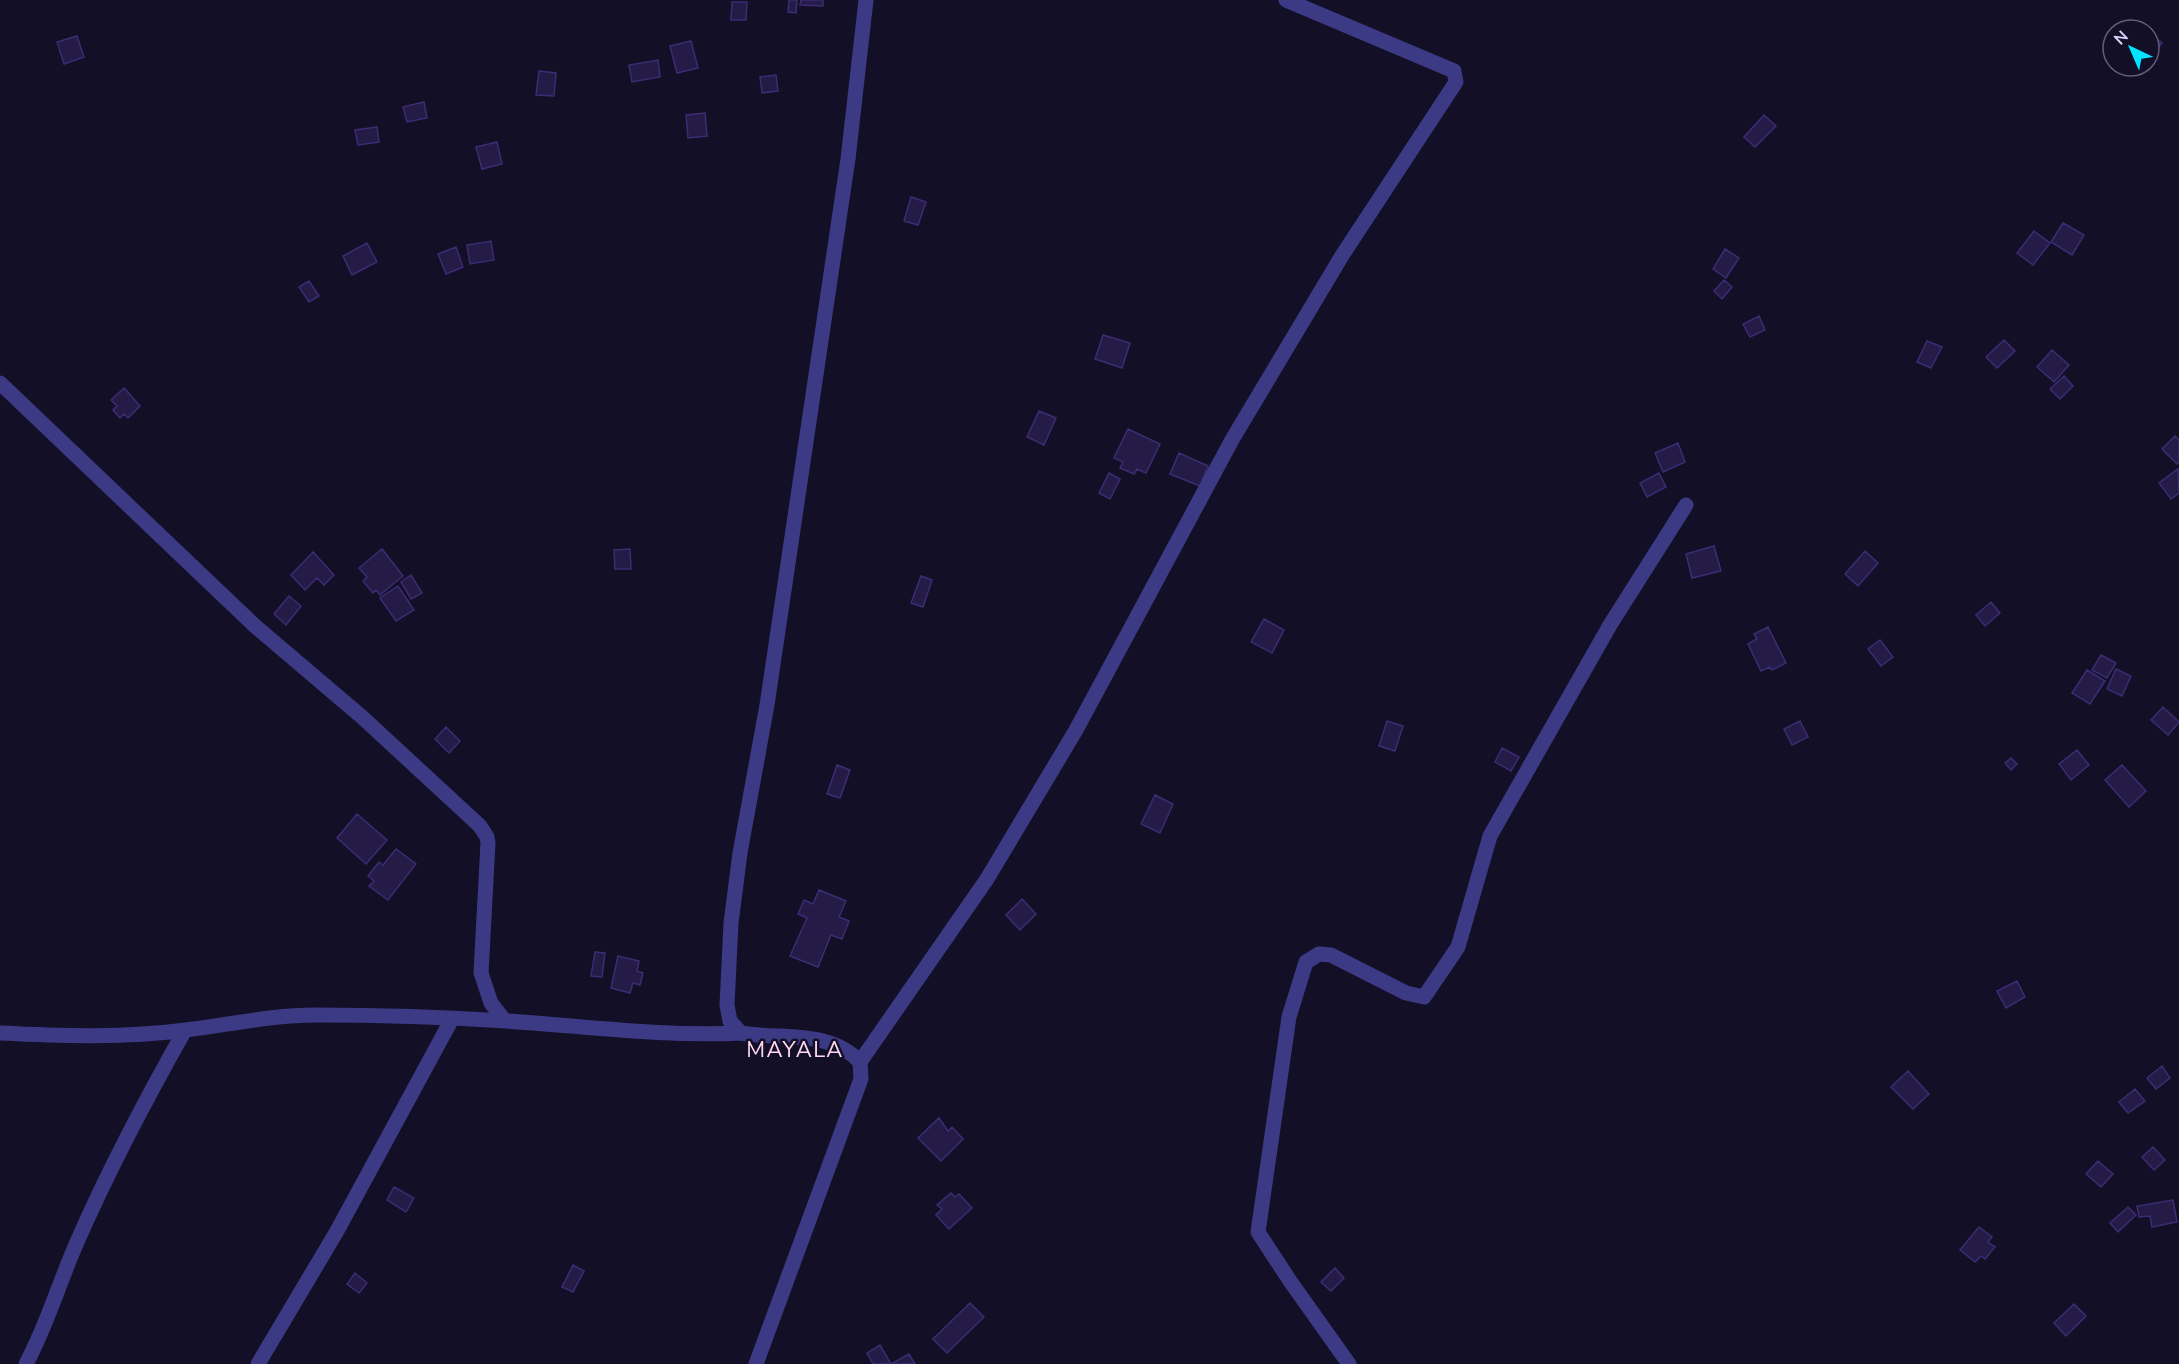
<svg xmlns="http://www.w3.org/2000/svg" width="2179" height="1364" viewBox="0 0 2179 1364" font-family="'Nunito Sans',sans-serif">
<rect width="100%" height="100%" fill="#130f26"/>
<path fill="#241b47" stroke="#3b2d73" stroke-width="1.5" d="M789 0H797L796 13 788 12Z
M801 0H823V6L800 5Z
M732 2H747L746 20H731Z
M2149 32 2162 43 2149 59Z
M77 36 84 57 64 64 57 42Z
M691 41 698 68 677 73 670 46Z
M658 60 660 77 632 82 629 65Z
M539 71 556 73 554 96 536 95Z
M776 75 778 91 762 93 760 77Z
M424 102 427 118 407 122 403 107Z
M705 113 707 136 688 138 686 115Z
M1764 115 1776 126 1755 147 1744 137Z
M377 127 379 142 358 145 355 130Z
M497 142 502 164 482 169 476 147Z
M911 197 926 202 918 225 904 221Z
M2063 223 2084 235 2072 255 2051 242Z
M2034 231 2050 243 2033 265 2017 253Z
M491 241 494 260 470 264 467 245Z
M367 243 377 262 352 275 343 256Z
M456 247 463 267 446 274 438 254Z
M1725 249 1739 258 1726 278 1713 269Z
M1724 280 1732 287 1722 299 1714 291Z
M309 281 319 296 309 302 299 287Z
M1759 316 1765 330 1750 337 1743 324Z
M1103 335 1130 343 1122 368 1095 359Z
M2004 340 2015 351 1997 368 1986 357Z
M1927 341 1942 347 1931 368 1917 362Z
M2052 350 2069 365 2054 382 2037 367Z
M2064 376 2073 386 2060 399 2050 389Z
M124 388 140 406 128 418 124 414 120 418 113 410 117 406 111 400Z
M1039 411 1056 418 1044 445 1027 437Z
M1128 429 1160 444 1146 473 1137 469 1134 474 1120 468 1123 462 1114 458Z
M2175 436 2179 440V462L2177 464 2162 449Z
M1678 443 1685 462 1663 472 1655 453Z
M1179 453 1208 466 1200 486 1170 474Z
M2178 469 2179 493 2171 499 2159 483Z
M1109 473 1120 479 1110 499 1099 493Z
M1659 473 1666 487 1647 497 1640 483Z
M1714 546 1721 571 1692 578 1686 554Z
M382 549 403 576 380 595 376 590 373 593 363 581 367 577 359 568Z
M630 549 631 569H615L614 550Z
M1865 551 1878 563 1858 586 1845 574Z
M313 552 334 575 324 585 317 578 305 590 291 575Z
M411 575 422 593 411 599 401 582Z
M921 576 932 580 923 607 911 603Z
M398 586 414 610 396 621 380 598Z
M289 596 301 606 286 625 274 614Z
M1991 602 2000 613 1985 626 1976 615Z
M1264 619 1284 630 1272 653 1251 642Z
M1768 627 1786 663 1772 670 1770 667 1761 671 1748 644 1757 639 1754 634Z
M1880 640 1893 657 1881 666 1868 649Z
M2101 655 2116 663 2107 678 2092 670Z
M2116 669 2131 676 2122 696 2107 689Z
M2087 670 2105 681 2090 704 2072 693Z
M2163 707 2179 722 2168 735 2151 720Z
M1387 721 1403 726 1395 751 1379 746Z
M1800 721 1808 737 1792 745 1784 729Z
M446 727 460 741 449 753 435 739Z
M1502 748 1519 757 1511 771 1495 762Z
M2077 750 2089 765 2071 780 2059 764Z
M2011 758 2017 764 2011 770 2005 763Z
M837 765 850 770 840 798 827 794Z
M2122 765 2146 791 2129 807 2105 780Z
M1155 795 1173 804 1160 833 1141 824Z
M357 814 387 840 366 864 337 838Z
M396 849 416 864 388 900 369 886 374 881 368 876 379 862 383 865Z
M819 890 846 901 839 917 849 921 842 939 831 935 818 967 790 956 807 918 798 914 804 900 813 904Z
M1022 899 1036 914 1020 930 1006 915Z
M595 952 605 953 602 977 591 976Z
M618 956 639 961 637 971 643 973 640 985 633 983 630 993 611 988Z
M2017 981 2025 997 2006 1008 1997 991Z
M2162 1066 2170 1078 2156 1089 2147 1078Z
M1908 1071 1929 1094 1913 1109 1891 1087Z
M2135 1089 2145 1101 2128 1113 2119 1102Z
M939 1118 948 1131 952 1127 963 1139 941 1161 918 1138Z
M2153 1147 2165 1160 2154 1170 2142 1157Z
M2098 1161 2113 1174 2101 1187 2086 1174Z
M394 1187 414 1198 406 1212 387 1200Z
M951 1193 955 1197 959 1194 972 1208 949 1229 936 1215 942 1209 937 1205Z
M2173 1200 2177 1222 2152 1227 2150 1216 2139 1217 2137 1206Z
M2128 1207 2136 1215 2118 1232 2110 1223Z
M1979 1227 1992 1237 1988 1242 1995 1247 1985 1259 1981 1256 1975 1262 1960 1250Z
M573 1265 584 1271 573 1292 562 1287Z
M1335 1268 1344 1278 1331 1291 1321 1282Z
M355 1273 367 1283 359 1293 347 1284Z
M970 1303 984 1317 947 1353 933 1339Z
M2074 1304 2086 1316 2066 1336 2054 1323Z
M880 1345 891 1364H873L867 1353Z
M909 1354 915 1364H891Z"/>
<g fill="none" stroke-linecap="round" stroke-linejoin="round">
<path stroke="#3d3a85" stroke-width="15" d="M0 383 255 626 362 717 480 826 487 837 488 843 481 973 491 1003 505 1021
M0 1033C61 1036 125 1038 186 1030 229 1025 271 1015 316 1015 379 1015 443 1017 506 1021 585 1026 662 1037 741 1033
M860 1062 987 879 1076 730 1233 438 1343 254 1456 82 1454 71 1286 0
M26 1364C47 1325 59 1283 77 1242 109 1169 146 1099 185 1030
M258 1364 337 1231 452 1019
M756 1364 861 1079 860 1062C830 1029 780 1040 741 1033L730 1021 727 1005 731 923 740 853 767 705 848 159 866 0
M1349 1364 1290 1281 1258 1232 1289 1017 1306 962 1319 954 1331 955 1406 993 1424 997 1458 947 1490 836 1610 625 1686 505"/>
</g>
<g text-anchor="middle" stroke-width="5" stroke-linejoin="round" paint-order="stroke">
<g font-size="22" letter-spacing="1.5" fill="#ffd6f0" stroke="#130f26">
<text x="795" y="1057">MAYALA</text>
</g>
</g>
<g transform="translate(2131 48) rotate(316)"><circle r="28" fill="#130f26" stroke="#625e7d" stroke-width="1.5"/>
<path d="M0-4.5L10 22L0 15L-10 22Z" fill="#00e5ff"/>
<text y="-9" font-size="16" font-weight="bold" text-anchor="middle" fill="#d9d4ff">N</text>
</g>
</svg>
